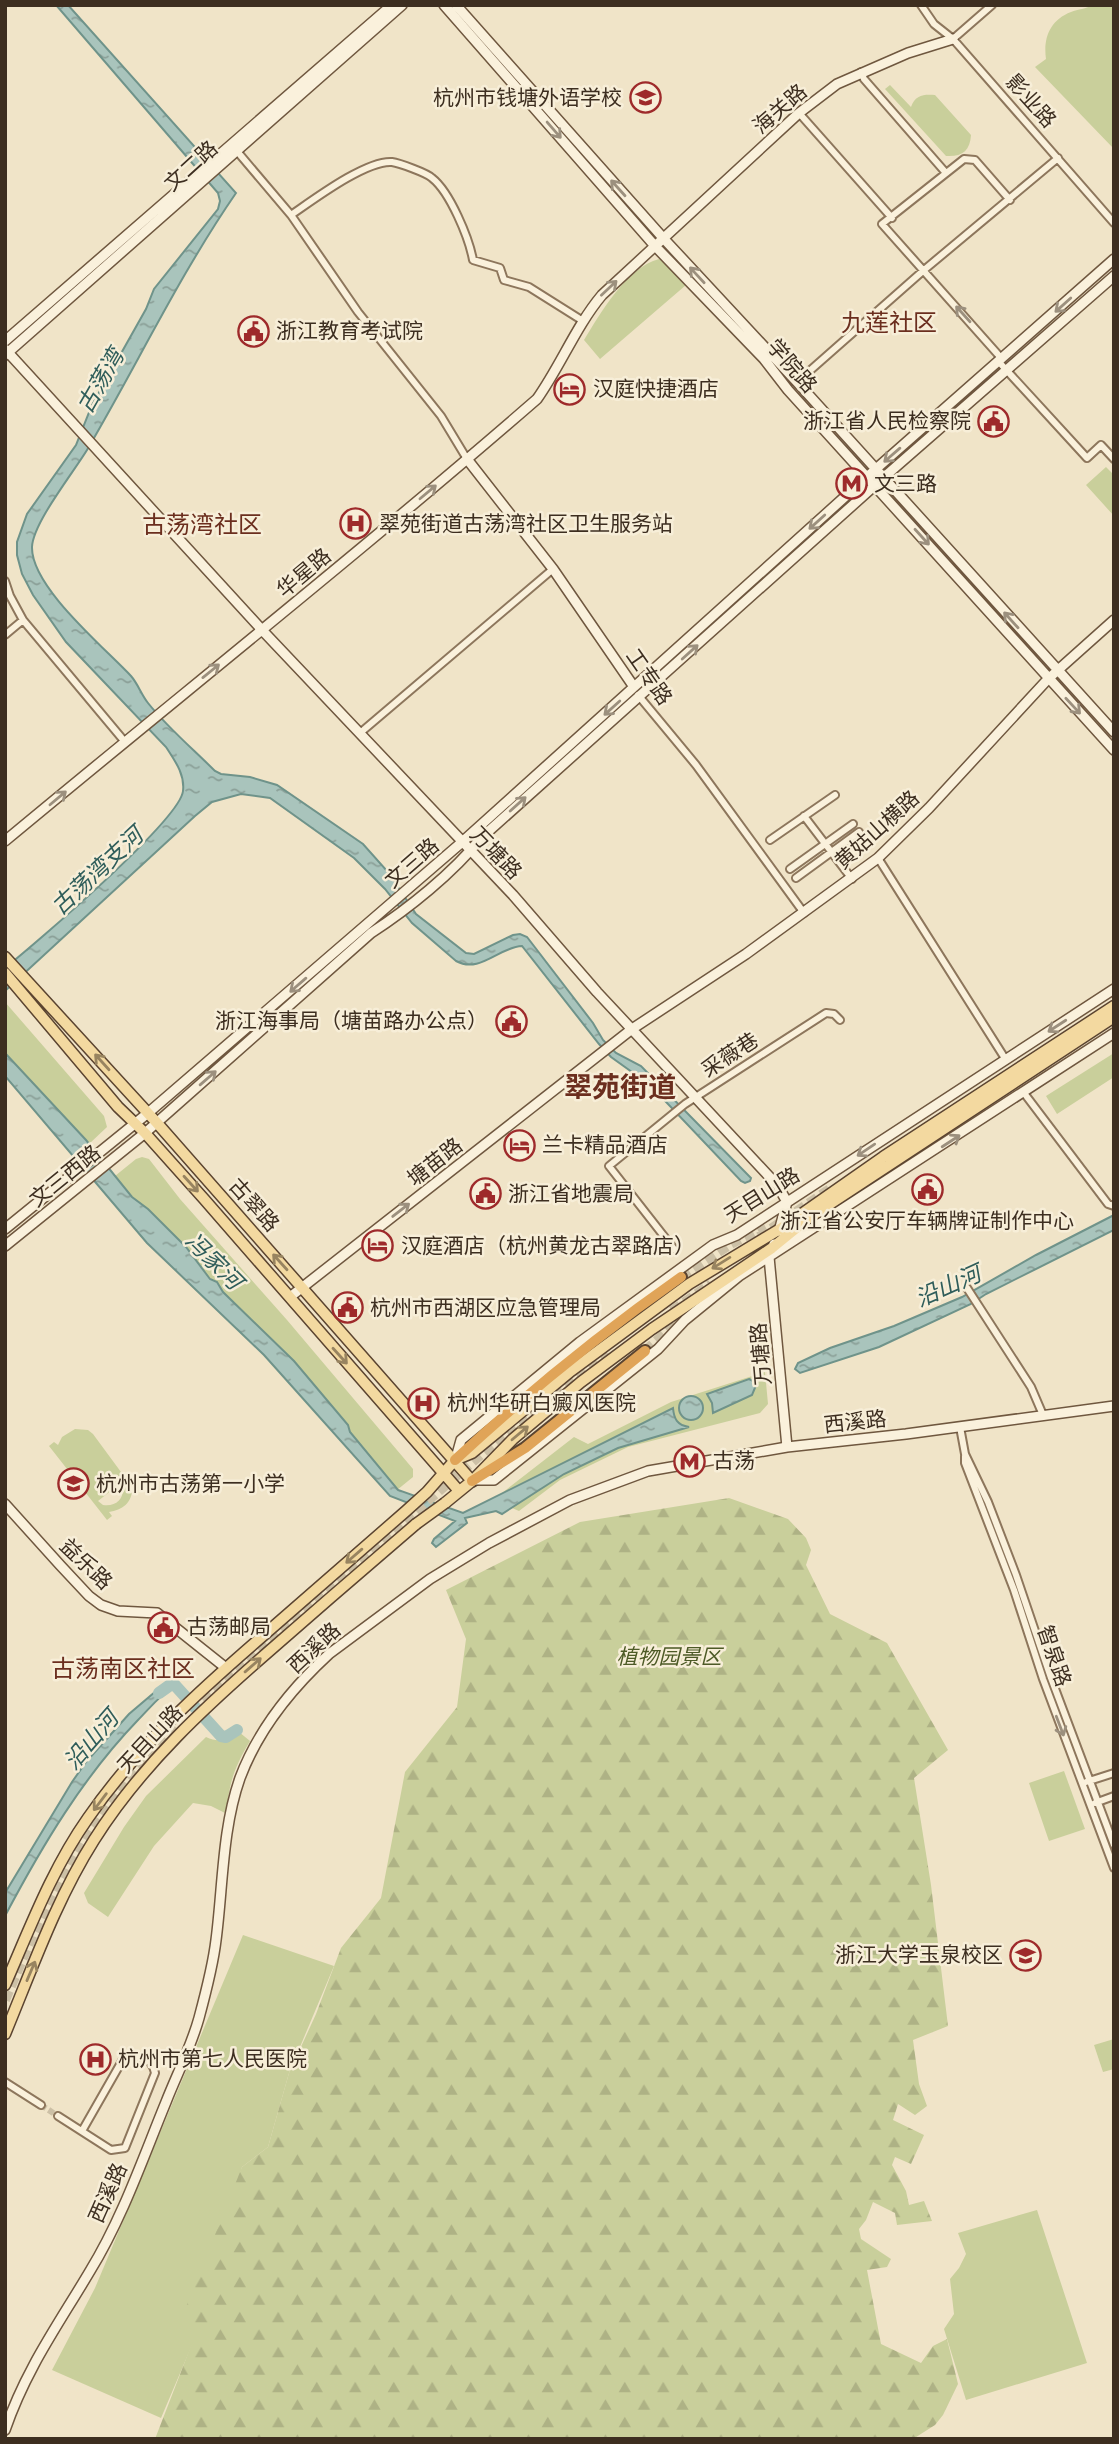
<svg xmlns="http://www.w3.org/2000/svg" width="1119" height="2444" viewBox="0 0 1119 2444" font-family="'Crimson Pro','Noto Sans SC',serif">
<defs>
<pattern id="forest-firs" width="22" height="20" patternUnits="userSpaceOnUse" patternTransform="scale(1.75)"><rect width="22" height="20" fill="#c9cf9b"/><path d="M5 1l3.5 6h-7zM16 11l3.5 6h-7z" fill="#aeb285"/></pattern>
<pattern id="water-ripples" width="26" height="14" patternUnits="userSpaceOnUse" patternTransform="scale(1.75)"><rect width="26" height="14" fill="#a9c4bc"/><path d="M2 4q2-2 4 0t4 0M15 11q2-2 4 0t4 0" fill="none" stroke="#8ba098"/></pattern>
</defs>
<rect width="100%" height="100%" fill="#f0e4c8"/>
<path fill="#c9cf9b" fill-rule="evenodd" d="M1093 5 1114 7V149L1035 67 1046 59C1043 38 1050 20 1071 12 1078 9 1086 9 1093 5Z
M890 85 911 107C915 95 924 94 935 95L971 135C970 151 962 157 946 156L885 89Z
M659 259 666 262 686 285 600 359 584 340C600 314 627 267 659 259Z
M1106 467 1114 475V516L1086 485Z
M5 1002 104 1116 107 1127 89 1144 5 1053Z
M1114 1053V1077L1057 1114 1046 1096Z
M142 1157 149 1159 180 1199 287 1320 413 1469V1477L397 1490 350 1432 348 1425 294 1361 223 1292 217 1282 210 1279 186 1247 148 1209C134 1202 124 1189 115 1176L136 1159Z
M765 1372 768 1404 760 1413 628 1447 560 1480 519 1511 493 1500 574 1437 588 1444 671 1402Z
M75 1429 88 1430 93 1434 132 1487C133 1502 123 1510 109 1512L112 1516 107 1520 49 1446 54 1442 58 1445 62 1437ZM122 1482C126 1497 118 1507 103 1505L98 1501Z
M239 1732 250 1741C235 1766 228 1784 227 1814L211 1806 193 1803 154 1846 108 1917 88 1903 84 1893 124 1827 146 1796 206 1737C219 1743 227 1740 239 1732Z
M1064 1771 1085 1829 1049 1841 1029 1783Z
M243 1935 334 1966 289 2073 268 2147 242 2167 195 2338 161 2418 52 2370 95 2288Z
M1114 2039V2069L1103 2072 1094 2045Z
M1037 2210 1087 2363 966 2400 944 2329 954 2314 950 2279 959 2268 966 2254 958 2233Z"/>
<path fill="url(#forest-firs)" d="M729 1498 788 1519 806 1538 811 1550 806 1565 830 1614 887 1643 948 1750 914 1778 931 1885 948 2026 913 2040 919 2084 927 2106 915 2115 898 2104 893 2120 924 2135 911 2164 895 2157 892 2165 906 2191 909 2205 924 2201 932 2221 897 2225 895 2213 873 2202 866 2220 859 2229 861 2239 891 2259 887 2267 867 2270 881 2344 921 2363 933 2346 947 2339 958 2384 943 2415 935 2425 913 2439H155L194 2338 182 2317 242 2167 268 2147 289 2073 316 2014 341 1948 381 1898 405 1772 457 1707 466 1639 446 1590 580 1522Z"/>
<path fill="url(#water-ripples)" stroke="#6f938a" stroke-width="2" d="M56 5H68L236 193C180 274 137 365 87 450 73 473 33 523 32 547 31 587 105 648 131 676 138 684 141 694 148 703 167 727 193 749 215 771L221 774 250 777 277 785 363 844 388 872 416 914 466 953 474 954 513 935 520 934 527 937 593 1023 603 1040 616 1053 641 1066 751 1178 750 1181 745 1183 741 1181 650 1085 611 1057 599 1044 522 946C499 947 480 974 456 961L412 923 385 889 354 858 270 798 241 794 212 802 195 816 5 991V968C35 944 180 820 183 791 185 774 175 761 166 747L66 642 33 595 22 574 17 555V542L27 514 76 445 92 405 146 309 154 289 218 209 220 201 218 193Z
M5 1053 86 1140 132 1197 148 1209 186 1247 210 1279 217 1282 223 1292 294 1361 348 1425 350 1432 398 1490 463 1513 673 1408C674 1419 677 1425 689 1427L618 1448 564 1474 502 1514 496 1511 465 1518 467 1523 436 1547 432 1543 434 1539 455 1521 390 1496 264 1355 147 1243 5 1076Z
M1114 1215V1230L986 1294 971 1304 879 1347 800 1373 795 1369 798 1363 830 1348 894 1326 962 1297 1036 1255Z
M749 1379 757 1383 752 1395 713 1413 712 1403 707 1394Z
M679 1408a12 12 0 1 1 24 0a12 12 0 1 1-24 0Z
M169 1680 173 1687C160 1695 149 1709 138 1720 83 1777 42 1846 5 1916V1893L72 1782 86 1762 129 1714Z"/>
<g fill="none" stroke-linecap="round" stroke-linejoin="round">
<path stroke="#a9c4bc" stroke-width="12" d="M159 1693 173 1683 221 1736 226 1737 237 1730"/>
<path stroke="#ccc0a6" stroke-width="6" stroke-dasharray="6 3" stroke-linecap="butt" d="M41 2105 58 2116"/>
<path stroke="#ccc0a6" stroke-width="10" stroke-dasharray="10 5" stroke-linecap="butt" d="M759 1237 833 1187
M681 1277 729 1245 765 1226
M672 1311 711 1284
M645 1351 685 1316
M201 1698 524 1417 606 1351
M5 2000C29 1944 52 1886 85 1834 111 1794 143 1755 177 1721"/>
<defs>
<path id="street" d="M921 5 934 24 953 39 1114 223
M953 39 992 5
M861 72 864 79 946 173
M799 113 892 218
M236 150 291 215 358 312 441 416 467 459
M291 215C313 200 366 160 392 162 399 163 427 173 432 178 450 192 469 238 473 260L500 268 504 280 529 287 583 321
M1002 359 882 224 964 159 975 160 1010 200
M999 362 1087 458 1101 445 1114 459
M797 382 924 270 1058 158
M5 581 10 596 23 620 125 742
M5 635 23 620
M638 695 696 765 804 913
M360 733 553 569
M804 816 852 879
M770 840 835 795
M878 858 1006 1060
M790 869 853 824
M796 878 859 832
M1024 1093 1108 1204 1114 1206
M674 1249 609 1166 685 1104 826 1013 834 1014 840 1020
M967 1288 1031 1387 1043 1415
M960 1427 965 1454 988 1502 1016 1575 1051 1678 1114 1845
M965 1456V1463L1014 1590 1043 1679 1114 1868
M1086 1782 1114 1773
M1095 1803 1114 1796
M5 2082 41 2105
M58 2116 111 2150 125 2148 155 2073C151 2055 135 2052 122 2061L82 2131"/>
<path id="secondary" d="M444 5 655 246 764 359 788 390 1114 750
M456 5 664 239 797 382 1114 732
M5 341 392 5
M5 349 262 630 513 895 597 992 778 1186 787 1202 779 1231
M5 355 402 5
M467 459 553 569 634 687
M5 841C182 694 363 550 537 399 561 365 576 326 602 295L799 113 837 84 908 53 953 39
M5 1229 148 1113 461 843 868 476 1114 259
M774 1244 769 1257 787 1447
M5 1246 145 1133 371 933C408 909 453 873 481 838L883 478 1114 276
M290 1297 632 1029 746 954 878 858 929 808 1048 679 1114 620
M456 1458 461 1440 580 1342 713 1245 737 1235 1114 989
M474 1480H494L658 1349 685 1320 739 1276 1114 1033
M5 1504 60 1565 89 1596 101 1605 118 1611 157 1613 226 1668
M5 2430C26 2369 58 2325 90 2271 122 2219 143 2158 166 2102 177 2074 191 2047 199 2018 206 1992 213 1966 216 1940 223 1887 222 1829 240 1778 258 1730 292 1688 329 1654L430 1579 489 1543 570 1500 648 1471 787 1447 906 1434 1114 1406"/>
<path id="primary" d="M5 957 157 1123 472 1481
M5 973 118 1107 145 1133 204 1199 459 1491
M445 1503 472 1481 513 1439 581 1382 652 1329 772 1248 810 1217 1114 1017
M5 1985C30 1928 52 1869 88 1818 137 1747 200 1690 265 1634 312 1593 359 1552 406 1511L427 1492 455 1460 472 1453 571 1371 689 1284 780 1229 883 1157 1114 1006
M5 2034C32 1969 56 1900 94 1840 142 1764 207 1705 275 1646 322 1605 368 1565 416 1524"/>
<path id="highway" d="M455 1460C526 1394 601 1333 681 1277
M472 1481 525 1448 645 1351"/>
</defs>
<use href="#street" stroke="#8d765c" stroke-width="10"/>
<use href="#secondary" stroke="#6f573f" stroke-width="12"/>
<use href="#primary" stroke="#5b4430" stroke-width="13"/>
<use href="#highway" stroke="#5b4430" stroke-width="14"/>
<use href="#street" stroke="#faf1dc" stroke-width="6"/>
<use href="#secondary" stroke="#faf1dc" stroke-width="9"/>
<use href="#primary" stroke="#f3d9a0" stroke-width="10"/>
<use href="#highway" stroke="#e0a458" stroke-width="10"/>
<defs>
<path id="primary-bridge" d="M416 1524 445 1503"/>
</defs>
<use href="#primary-bridge" stroke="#5b4430" stroke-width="13" stroke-linecap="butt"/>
<use href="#primary-bridge" stroke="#f3d9a0" stroke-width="10"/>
</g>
<defs><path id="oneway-shaft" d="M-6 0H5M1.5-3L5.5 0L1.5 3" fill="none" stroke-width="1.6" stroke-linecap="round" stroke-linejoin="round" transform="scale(1.75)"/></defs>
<g stroke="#9c907e">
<use href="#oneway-shaft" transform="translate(554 130) rotate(49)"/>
<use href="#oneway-shaft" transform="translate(618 188) rotate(-132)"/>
<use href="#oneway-shaft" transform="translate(697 275) rotate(-133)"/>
<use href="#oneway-shaft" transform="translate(609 288) rotate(-43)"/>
<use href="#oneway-shaft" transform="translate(1063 305) rotate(138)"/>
<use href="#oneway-shaft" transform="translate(963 314) rotate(-132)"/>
<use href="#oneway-shaft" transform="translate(892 455) rotate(139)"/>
<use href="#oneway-shaft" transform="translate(428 492) rotate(-40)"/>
<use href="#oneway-shaft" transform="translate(817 522) rotate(138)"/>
<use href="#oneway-shaft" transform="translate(922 537) rotate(48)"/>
<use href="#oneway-shaft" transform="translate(1011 620) rotate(-132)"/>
<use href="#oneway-shaft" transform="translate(690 652) rotate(-42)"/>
<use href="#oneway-shaft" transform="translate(211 671) rotate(-39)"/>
<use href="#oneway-shaft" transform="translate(1073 706) rotate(47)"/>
<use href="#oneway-shaft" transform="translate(612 708) rotate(138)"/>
<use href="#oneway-shaft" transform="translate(58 798) rotate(-40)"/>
<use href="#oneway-shaft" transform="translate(518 804) rotate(-42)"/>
<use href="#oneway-shaft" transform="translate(298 985) rotate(139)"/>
<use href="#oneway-shaft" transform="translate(1057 1026) rotate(147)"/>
<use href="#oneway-shaft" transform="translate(208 1078) rotate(-41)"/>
<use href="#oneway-shaft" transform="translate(951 1141) rotate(-33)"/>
<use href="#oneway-shaft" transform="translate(866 1150) rotate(146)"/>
<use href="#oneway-shaft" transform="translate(401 1210) rotate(-38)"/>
<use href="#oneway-shaft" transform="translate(1060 1726) rotate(69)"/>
</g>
<g stroke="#988460">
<use href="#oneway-shaft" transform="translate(102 1062) rotate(-132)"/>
<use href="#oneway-shaft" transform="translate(191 1184) rotate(48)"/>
<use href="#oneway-shaft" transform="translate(280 1262) rotate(-132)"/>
<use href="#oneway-shaft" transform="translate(721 1263) rotate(148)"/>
<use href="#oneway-shaft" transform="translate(340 1356) rotate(48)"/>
<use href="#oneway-shaft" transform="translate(520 1433) rotate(-40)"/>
<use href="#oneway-shaft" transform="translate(354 1556) rotate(139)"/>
<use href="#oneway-shaft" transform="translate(253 1665) rotate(-41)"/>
<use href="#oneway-shaft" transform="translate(100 1802) rotate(127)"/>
<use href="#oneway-shaft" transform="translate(31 1971) rotate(-67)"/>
</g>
<defs>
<symbol id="school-ring" viewBox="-11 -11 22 22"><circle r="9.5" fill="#f7eed8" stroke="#9e2a2b" stroke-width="1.5"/><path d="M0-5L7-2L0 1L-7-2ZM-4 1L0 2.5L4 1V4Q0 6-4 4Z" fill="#9e2a2b"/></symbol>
<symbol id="civic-ring" viewBox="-11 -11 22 22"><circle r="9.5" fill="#f7eed8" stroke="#9e2a2b" stroke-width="1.5"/><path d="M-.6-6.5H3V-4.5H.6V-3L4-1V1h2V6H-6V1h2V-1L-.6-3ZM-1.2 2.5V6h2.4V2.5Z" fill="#9e2a2b"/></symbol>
<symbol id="hotel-ring" viewBox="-11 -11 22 22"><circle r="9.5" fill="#f7eed8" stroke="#9e2a2b" stroke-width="1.5"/><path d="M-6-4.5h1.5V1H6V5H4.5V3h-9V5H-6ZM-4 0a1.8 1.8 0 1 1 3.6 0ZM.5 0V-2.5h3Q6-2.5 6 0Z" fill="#9e2a2b"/></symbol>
<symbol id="metro-ring" viewBox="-11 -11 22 22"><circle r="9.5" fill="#f7eed8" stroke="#9e2a2b" stroke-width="1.5"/><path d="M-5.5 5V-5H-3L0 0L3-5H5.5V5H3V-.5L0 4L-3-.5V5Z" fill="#9e2a2b"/></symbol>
<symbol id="hospital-ring" viewBox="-11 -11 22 22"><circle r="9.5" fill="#f7eed8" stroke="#9e2a2b" stroke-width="1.5"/><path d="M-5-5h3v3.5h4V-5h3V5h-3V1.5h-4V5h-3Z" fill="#9e2a2b"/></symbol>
<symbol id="university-ring" viewBox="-11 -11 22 22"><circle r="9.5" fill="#f7eed8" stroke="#9e2a2b" stroke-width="1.5"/><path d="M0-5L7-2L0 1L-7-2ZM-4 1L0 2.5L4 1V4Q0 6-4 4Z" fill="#9e2a2b"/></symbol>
</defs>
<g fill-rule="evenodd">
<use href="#school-ring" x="628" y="80" width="35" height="35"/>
<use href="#civic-ring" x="236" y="314" width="35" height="35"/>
<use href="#hotel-ring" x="552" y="372" width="35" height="35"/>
<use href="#civic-ring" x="976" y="404" width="35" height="35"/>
<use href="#metro-ring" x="834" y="466" width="35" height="35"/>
<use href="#hospital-ring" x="338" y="506" width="35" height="35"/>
<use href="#civic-ring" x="494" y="1004" width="35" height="35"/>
<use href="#hotel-ring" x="502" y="1128" width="35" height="35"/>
<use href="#civic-ring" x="910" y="1172" width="35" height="35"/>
<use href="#civic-ring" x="468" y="1176" width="35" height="35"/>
<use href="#hotel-ring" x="360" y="1228" width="35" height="35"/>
<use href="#civic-ring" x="330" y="1290" width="35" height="35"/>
<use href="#hospital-ring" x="406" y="1386" width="35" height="35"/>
<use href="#metro-ring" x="672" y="1444" width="35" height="35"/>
<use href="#school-ring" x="56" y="1466" width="35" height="35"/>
<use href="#civic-ring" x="146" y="1610" width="35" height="35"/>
<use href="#university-ring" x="1008" y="1938" width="35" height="35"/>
<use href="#hospital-ring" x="78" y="2042" width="35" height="35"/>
</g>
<g text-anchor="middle" stroke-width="5" stroke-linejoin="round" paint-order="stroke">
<g font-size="21" fill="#3d2e20" stroke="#f7eed8" text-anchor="start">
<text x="622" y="105" text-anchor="end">杭州市钱塘外语学校</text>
<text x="276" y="338">浙江教育考试院</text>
<text x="593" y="396">汉庭快捷酒店</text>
<text x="971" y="428" text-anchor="end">浙江省人民检察院</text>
<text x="874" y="491">文三路</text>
<text x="379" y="531">翠苑街道古荡湾社区卫生服务站</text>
<text x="488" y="1028" text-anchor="end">浙江海事局（塘苗路办公点）</text>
<text x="542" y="1152">兰卡精品酒店</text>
<text x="508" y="1201">浙江省地震局</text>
<text x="927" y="1228" text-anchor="middle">浙江省公安厅车辆牌证制作中心</text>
<text x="401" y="1253">汉庭酒店（杭州黄龙古翠路店）</text>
<text x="370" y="1315">杭州市西湖区应急管理局</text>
<text x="447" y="1410">杭州华研白癜风医院</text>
<text x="713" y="1468">古荡</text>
<text x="96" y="1491">杭州市古荡第一小学</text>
<text x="187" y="1634">古荡邮局</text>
<text x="1003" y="1962" text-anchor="end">浙江大学玉泉校区</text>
<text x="118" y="2066">杭州市第七人民医院</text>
</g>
<g font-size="21" fill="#3d2e20" stroke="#f7eed8">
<text transform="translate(1031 101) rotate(48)" y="7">影业路</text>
<text transform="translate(780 109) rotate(-41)" y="7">海关路</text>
<text transform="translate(191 166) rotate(-42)" y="7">文二路</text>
<text transform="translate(792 366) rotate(49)" y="7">学院路</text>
<text transform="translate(304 573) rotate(-40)" y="7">华星路</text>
<text transform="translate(649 677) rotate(55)" y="7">工专路</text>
<text transform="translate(877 830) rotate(-42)" y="7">黄姑山横路</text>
<text transform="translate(496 853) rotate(46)" y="7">万塘路</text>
<text transform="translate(412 863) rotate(-41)" y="7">文三路</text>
<text transform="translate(730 1055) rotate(-33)" y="7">采薇巷</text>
<text transform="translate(435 1162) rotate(-38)" y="7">塘苗路</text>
<text transform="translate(65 1176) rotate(-39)" y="7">文三西路</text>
<text transform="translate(762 1195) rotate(-32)" y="7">天目山路</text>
<text transform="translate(254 1205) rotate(48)" y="7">古翠路</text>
<text transform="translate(761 1354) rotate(-95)" y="7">万塘路</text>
<text transform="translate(855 1422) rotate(-6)" y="7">西溪路</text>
<text transform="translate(86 1564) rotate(44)" y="7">益乐路</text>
<text transform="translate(314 1648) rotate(-43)" y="7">西溪路</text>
<text transform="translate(1054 1656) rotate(71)" y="7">智泉路</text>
<text transform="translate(150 1739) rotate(-47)" y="7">天目山路</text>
<text transform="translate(108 2193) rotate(-66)" y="7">西溪路</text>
</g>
<g font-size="21" font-style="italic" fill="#4d5a26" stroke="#f7eed8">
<text x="669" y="1664">植物园景区</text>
</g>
<g font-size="23" font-style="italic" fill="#2f5d5a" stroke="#f7eed8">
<text transform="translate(100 381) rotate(-60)" y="8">古荡湾</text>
<text transform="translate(97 871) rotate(-43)" y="8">古荡湾支河</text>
<text transform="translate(214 1261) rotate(45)" y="8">冯家河</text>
<text transform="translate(948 1286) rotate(-24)" y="8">沿山河</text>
<text transform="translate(91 1740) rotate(-49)" y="8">沿山河</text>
</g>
<g font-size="24" fill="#6b2e1e" stroke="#f7eed8">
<text x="889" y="331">九莲社区</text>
<text x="202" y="533">古荡湾社区</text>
<text x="123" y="1677">古荡南区社区</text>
</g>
<g font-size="28" font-weight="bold" fill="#6b2e1e" stroke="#f7eed8">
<text x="620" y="1097">翠苑街道</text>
</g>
</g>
<rect width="1119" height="2444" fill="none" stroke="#3d2e20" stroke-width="14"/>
</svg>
